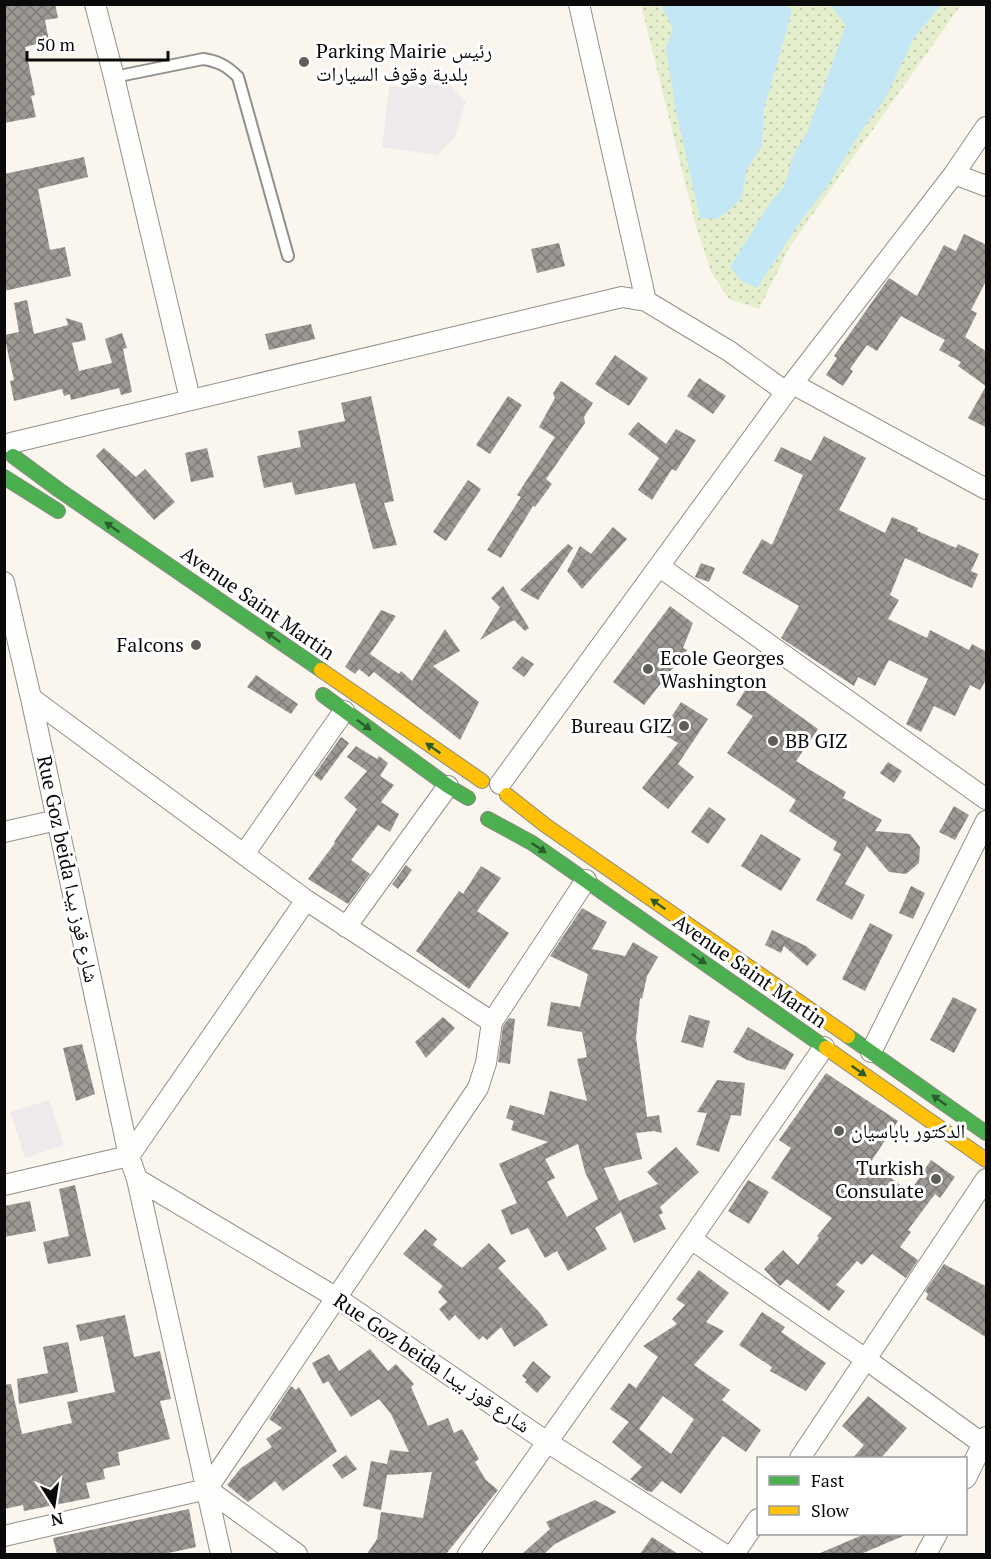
<svg xmlns="http://www.w3.org/2000/svg" width="991" height="1559" viewBox="0 0 991 1559" font-family="'PT Serif','Noto Naskh Arabic',serif">
<defs>
<pattern id="grass-dots" width="8" height="8" patternUnits="userSpaceOnUse" patternTransform="scale(1.5)"><rect width="8" height="8" fill="#e5efcd"/><path d="M2 2h.1M6 6h.1" fill="none" stroke="#c3ccaf" stroke-width="1.8" stroke-linecap="round"/></pattern>
<pattern id="building-cross-hatch" width="8" height="8" patternUnits="userSpaceOnUse" patternTransform="scale(1.5)"><rect width="8" height="8" fill="#9c9894"/><path d="M0 0l8 8M0 8l8-8" fill="none" stroke="#7d7a77"/></pattern>
</defs>
<rect width="100%" height="100%" fill="#faf6ed"/>
<path fill="#f0e9eb" d="M449 84 466 101 455 137 437 155 382 147 389 87Z
M49 1100 64 1145 25 1158 10 1112Z"/>
<path fill="url(#grass-dots)" d="M641 5H961L789 248 759 309 729 299 711 272 695 223Z"/>
<path fill="#c3e7f4" d="M785 4 792 11 764 109 762 146 746 171 742 197 733 207 717 219 700 218 675 105 666 48 673 29 661 5Z
M833 5H941L914 38 885 99 862 130 827 187 802 219 757 288 740 280 730 267 770 203 785 185 793 155 807 133 846 25 832 7Z"/>
<path fill="url(#building-cross-hatch)" fill-rule="evenodd" d="M4 4H55L58 18 45 20 49 41 25 47 35 95 31 96 36 117 4 123Z
M84 157 88 177 38 189 50 250 65 247 71 276 4 291V174Z
M964 234 987 245V279L971 310 977 313 965 337 987 352V428L968 418 986 386 958 366 961 362 939 350 945 340 901 316 877 351 867 345 850 369 853 371 843 386 826 375 837 358 834 356 889 278 917 296 944 245 956 251Z
M559 243 565 266 537 273 531 249Z
M27 300 34 334 68 325 66 318 82 323 86 340 72 343 79 371 112 363 105 339 122 333 127 348 123 349 132 392 121 395 119 388 71 400 70 394 64 396 62 389 14 401 10 381 14 380 4 335 19 332 14 303Z
M311 324 315 339 269 350 265 334Z
M615 355 648 378 629 406 595 384Z
M699 378 726 396 713 414 687 396Z
M561 381 593 403 584 417 585 423 546 479 552 484 535 507 533 506 501 558 487 550 521 497 517 495 555 437 539 427 555 398 553 393Z
M371 396 394 501 384 503 397 545 373 549 355 483 295 495 292 482 264 488 257 456 301 447 298 431 345 421 341 403Z
M508 396 522 405 490 454 476 445Z
M638 422 666 444 676 429 696 440 676 471 672 469 652 500 638 490 659 458 628 434Z
M824 436 866 458 839 510 885 533 892 517 918 528 917 531 956 548 958 544 979 554 971 571 978 574 972 588 905 558 890 595 899 600 888 619 927 638 930 630 969 650 972 644 987 652V678L980 690 970 685 955 716 934 706 921 732 906 724 928 679 889 660 875 686 858 677 854 686 781 638 799 606 742 573 762 539 772 545 803 475 774 461 781 447 811 461Z
M104 448 136 477 145 469 175 502 154 520 96 456Z
M207 448 214 477 191 482 185 453Z
M468 480 481 489 446 541 433 532Z
M613 527 627 539 582 589 567 571 580 546 591 554Z
M568 544 573 548 538 600 520 590Z
M701 563 715 568 709 582 695 577Z
M503 586 529 628 525 631 514 620 480 640 500 607 491 598Z
M670 606 693 623 683 648 687 650 644 705 613 682Z
M381 610 396 616 370 654 399 674 401 671 412 681 445 629 460 651 433 666 479 702 460 740 374 672 369 677 359 669 355 674 345 667Z
M522 656 534 664 524 677 512 668Z
M256 675 298 704 291 714 247 687Z
M751 681 818 729 796 761 846 792 843 798 882 820 875 831 910 834 920 847 919 863 906 874 889 872 867 846 845 884 865 895 852 920 816 900 841 854 833 850 837 842 789 811 796 800 727 753 753 716 736 705Z
M681 702 708 719 678 764 694 777 668 809 642 788 678 743 661 733Z
M341 737 349 743 321 781 314 775Z
M356 746 377 759 379 756 388 763 380 776 394 785 381 802 399 814 390 832 378 825 351 860 370 874 348 904 308 879 335 843 334 842 357 809 344 798 367 771 347 757Z
M888 762 902 771 894 783 880 773Z
M954 806 969 815 955 840 939 832Z
M709 807 726 819 708 844 691 832Z
M761 834 801 859 781 891 741 866Z
M406 865 412 870 398 889 392 884Z
M481 866 501 878 477 911 509 933 469 989 416 951 459 891 463 894Z
M911 886 925 893 913 919 899 913Z
M582 908 607 922 592 949 625 956 633 942 658 957 647 976 642 999 640 998 636 1038 647 1117 659 1115 662 1133 654 1131 636 1133 642 1159 604 1168 619 1201 658 1184 647 1172 676 1147 699 1172 660 1207 663 1213 659 1215 666 1229 634 1243 621 1212 595 1228 607 1249 568 1271 557 1251 545 1258 528 1228 511 1235 501 1210 517 1203 499 1164 548 1142 511 1130 514 1121 506 1118 510 1105 544 1115 550 1091 587 1101 577 1059 587 1057 582 1032 547 1026 551 1002 580 1007 588 974 550 956ZM578 1144 585 1172 598 1199 567 1217 547 1182 555 1178 545 1159Z
M870 923 893 935 865 991 842 979Z
M772 930 806 946 817 955 807 966 784 946 781 953 765 945Z
M953 997 977 1009 954 1053 930 1040Z
M689 1015 710 1021 703 1048 681 1042Z
M443 1017 455 1028 426 1058 415 1042Z
M509 1018 515 1019 510 1064 498 1062 503 1026Z
M748 1027 794 1054 785 1070 747 1060 733 1052Z
M82 1044 95 1094 76 1101 63 1048Z
M826 1073 898 1121 870 1163 910 1192 931 1160 955 1177 940 1198 935 1194 908 1230 911 1232 900 1247 918 1260 906 1278 872 1254 862 1265 857 1261 836 1285 845 1291 829 1311 787 1279 780 1286 764 1269 783 1250 798 1265 819 1238 817 1236 832 1218 771 1178 791 1148 779 1140Z
M717 1080 745 1083 741 1116 731 1115 719 1152 696 1145 707 1113 697 1112Z
M748 1180 769 1192 749 1224 728 1211Z
M75 1185 91 1256 48 1264 43 1242 69 1236 59 1189Z
M30 1201 36 1231 4 1237V1206Z
M425 1229 437 1239 433 1245 462 1268 489 1243 506 1261 498 1268 540 1313 548 1325 514 1347 501 1327 487 1340 483 1336 479 1340 455 1315 449 1321 439 1309 447 1302 438 1292 443 1286 403 1254Z
M944 1264 987 1287V1338L926 1299 928 1294 925 1291Z
M699 1270 729 1293 706 1322 724 1331 694 1365 730 1390 722 1400 761 1430 746 1452 723 1436 681 1494 662 1481 652 1492 647 1491 630 1479 642 1467 612 1442 629 1422 610 1409 629 1383 636 1388 658 1357 643 1346 677 1324 672 1319 685 1305 676 1299ZM663 1396 694 1419 671 1454 639 1429Z
M762 1312 785 1327 781 1332 826 1363 806 1391 770 1371 772 1367 739 1345Z
M125 1315 134 1357 160 1351 171 1399 160 1401 170 1439 118 1452 120 1465 103 1469 105 1479 86 1483 90 1498 24 1511 23 1505 4 1509V1385L11 1384 22 1434 72 1423 67 1402 115 1392 103 1336 80 1341 76 1325Z
M68 1342 78 1392 19 1404 17 1379 48 1373 43 1347Z
M370 1349 388 1371 396 1364 414 1384 411 1387 428 1426 448 1418 454 1433 462 1429 479 1459 475 1462 486 1480 498 1490 446 1554H367L377 1539 381 1512 423 1518 432 1472 387 1475 381 1510 363 1506 371 1461 387 1464 390 1450 409 1452 391 1414 379 1399 351 1417 328 1381 323 1384 312 1363 329 1354 339 1371Z
M533 1361 551 1377 537 1393 525 1382 527 1380 522 1376Z
M291 1386 296 1390 299 1387 337 1451 283 1491 275 1481 248 1502 227 1485 241 1468 272 1447 266 1439 282 1428 269 1419Z
M868 1396 907 1428 881 1458H853L864 1445 842 1426Z
M346 1455 357 1469 342 1479 332 1465Z
M595 1500 617 1512 555 1544 544 1554H522L550 1529 546 1522Z
M189 1509 196 1547 164 1554H57L53 1538Z
M867 1533H910L861 1554H818Z
M652 1537 678 1554H640Z"/>
<g fill="none" stroke-linecap="round" stroke-linejoin="round">
<defs>
<path id="lane" d="M114 77 203 59C218 61 227 66 238 77L288 256"/>
<path id="street" d="M95 4 114 77 190 399
M579 4 646 301
M954 174 986 186
M793 384 986 489
M11 443 622 297 646 301 729 351 786 392
M660 567 986 799
M4 582 31 698 129 1156 137 1179 221 1554
M31 698 306 900 492 1022
M500 784 786 392 954 174 986 127
M4 832 57 820
M244 854 344 711
M346 927 448 786
M871 1052 986 821
M137 1179 337 1298 547 1442 724 1554
M4 1185 129 1156 306 900
M691 1239 867 1360 983 1444
M800 1458 986 1179
M966 1478 986 1437
M207 1489 297 1554
M4 1536 207 1489 478 1088 486 1063 492 1022 586 880
M468 1554 691 1239 824 1047
M734 1554 758 1519
M926 1554 937 1534"/>
<path id="fast" d="M13 456 59 490 321 670
M4 477 58 511
M323 695 448 786 468 798
M488 819 532 843 826 1048
M848 1036 986 1133"/>
<path id="slow" d="M321 670 482 781
M507 795 545 825 848 1036
M826 1048 986 1160"/>
</defs>
<use href="#lane" stroke="#92908c" stroke-width="14"/>
<use href="#street" stroke="#92908c" stroke-width="22"/>
<use href="#fast" stroke="#898783" stroke-width="16"/>
<use href="#slow" stroke="#898783" stroke-width="16"/>
<use href="#lane" stroke="#fefefc" stroke-width="10"/>
<use href="#street" stroke="#fefefc" stroke-width="20"/>
<use href="#fast" stroke="#4caf50" stroke-width="14"/>
<use href="#slow" stroke="#ffc107" stroke-width="14"/>
</g>
<defs><path id="oneway-solid" d="M-6-.8H1V-3.2L6.5 0L1 3.2V.8H-6Z" transform="scale(1.5)"/></defs>
<g fill="#2b5c2d">
<use href="#oneway-solid" transform="translate(112 527) rotate(-145)"/>
<use href="#oneway-solid" transform="translate(273 637) rotate(-145)"/>
<use href="#oneway-solid" transform="translate(364 725) rotate(36)"/>
<use href="#oneway-solid" transform="translate(433 748) rotate(-145)"/>
<use href="#oneway-solid" transform="translate(539 848) rotate(34)"/>
<use href="#oneway-solid" transform="translate(658 904) rotate(-145)"/>
<use href="#oneway-solid" transform="translate(699 959) rotate(35)"/>
<use href="#oneway-solid" transform="translate(859 1071) rotate(35)"/>
<use href="#oneway-solid" transform="translate(939 1100) rotate(-145)"/>
</g>
<g fill="#5e5d59" stroke="#fff" stroke-width="2">
<circle cx="304" cy="62" r="6"/>
<circle cx="196" cy="645" r="6"/>
<circle cx="648" cy="669" r="6"/>
<circle cx="684" cy="726" r="6"/>
<circle cx="773" cy="741" r="6"/>
<circle cx="839" cy="1131" r="6"/>
<circle cx="936" cy="1179" r="6"/>
</g>
<g text-anchor="middle" stroke-width="6" stroke-linejoin="round" paint-order="stroke">
<g font-size="20" fill="#0a0a0a" stroke="#fff" text-anchor="start">
<text x="316" y="58">Parking Mairie رئيس<tspan x="316" dy="23">بلدية وقوف السيارات</tspan></text>
<text x="184" y="652" text-anchor="end">Falcons</text>
<text x="660" y="665">Ecole Georges<tspan x="660" dy="23">Washington</tspan></text>
<text x="672" y="733" text-anchor="end">Bureau GIZ</text>
<text x="785" y="748">BB GIZ</text>
<text x="851" y="1138">الدكتور باباسيان</text>
<text x="924" y="1175" text-anchor="end">Turkish<tspan x="924" dy="23">Consulate</tspan></text>
</g>
<g font-size="20" fill="#0a0a0a" stroke="#fff">
<text transform="translate(258 603) rotate(35)" y="7">Avenue Saint Martin</text>
<text transform="translate(68 869) rotate(78)" y="7">Rue Goz beida شارع قوز بيدا</text>
<text transform="translate(750 971) rotate(35)" y="7">Avenue Saint Martin</text>
<text transform="translate(432 1363) rotate(34)" y="7">Rue Goz beida شارع قوز بيدا</text>
</g>
</g>
<rect width="991" height="1559" fill="none" stroke="#0a0a0a" stroke-width="12"/>
<rect x="757" y="1457" width="210" height="78" fill="#ffffff" stroke="#9d9d9d" stroke-width="1.5"/>
<rect x="769" y="1476" width="30" height="9" fill="#4caf50" stroke="#9d9d9d" stroke-width="1.5"/>
<text x="811" y="1487" font-size="18" fill="#0a0a0a">Fast</text>
<rect x="769" y="1506" width="30" height="9" fill="#ffc107" stroke="#9d9d9d" stroke-width="1.5"/>
<text x="811" y="1517" font-size="18" fill="#0a0a0a">Slow</text>
<g transform="translate(54 1505) rotate(168)" stroke="#ffffff" stroke-width="4.5" paint-order="stroke">
<path d="M0-4.5L10 22L0 15L-10 22Z" fill="#0a0a0a"/>
<text y="-9" font-size="16" font-weight="bold" text-anchor="middle" fill="#0a0a0a">N</text>
</g>
<path d="M27 51v9h141v-9" fill="none" stroke="#0a0a0a" stroke-width="3"/>
<text x="36" y="51" font-size="18" fill="#0a0a0a" stroke="#ffffff" stroke-width="4.5" paint-order="stroke">50 m</text>
</svg>
